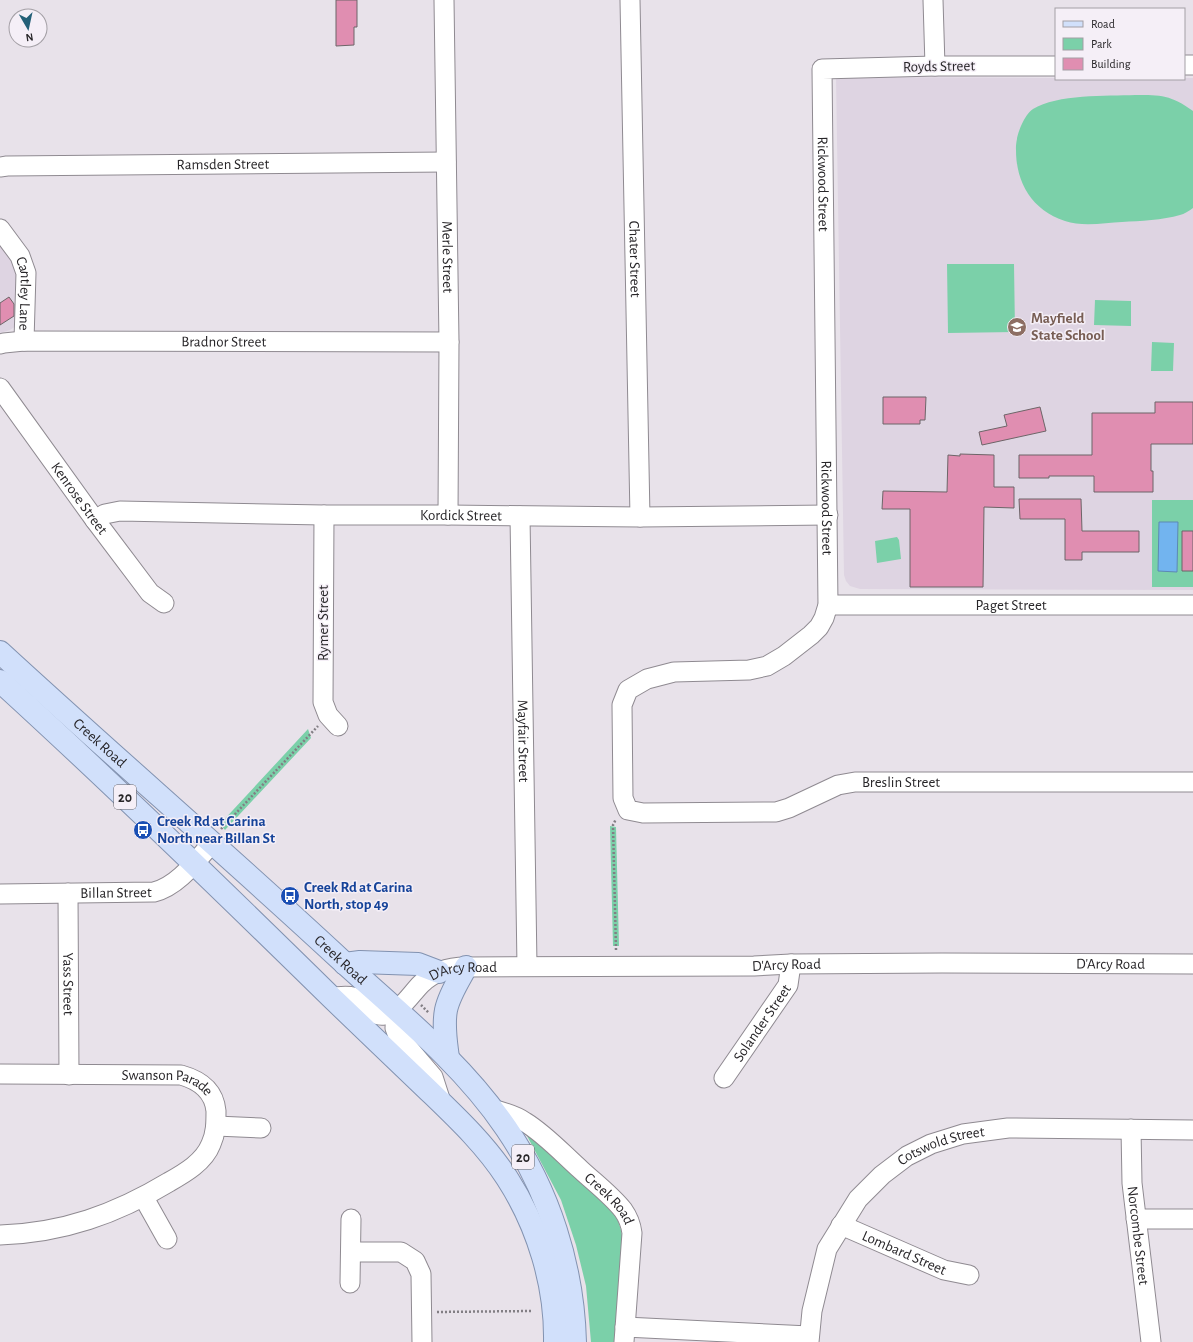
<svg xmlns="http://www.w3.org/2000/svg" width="1193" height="1342" viewBox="0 0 1193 1342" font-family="'Alegreya Sans',sans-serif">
<rect width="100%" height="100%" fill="#e8e2ea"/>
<path fill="#ded4e2" d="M836 77 1056 78V79H1184V78H1193V590L860 589 850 586 846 581 844 575Z
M0 236 19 264 16 326 10 330 0 333Z"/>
<path fill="#7bd0a9" d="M1135 95C1161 95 1171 95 1193 111V208C1189 211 1184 214 1180 215 1163 220 1140 221 1122 222 1105 223 1082 227 1065 221 1032 210 1016 183 1016 150 1015 138 1023 116 1033 109 1057 94 1107 96 1135 95Z
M947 264H1014L1015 332 948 333Z
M1095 300 1131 301V326L1094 325Z
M1152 342 1174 343 1173 371H1151Z
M1152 500H1193V587H1152Z
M897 537 899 540 901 559 877 563 875 541Z
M308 729 311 738 225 830 220 824Z
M610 826 616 827 619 946H613Z
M528 1133 610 1207C618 1218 621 1227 623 1241L617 1342H591L586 1286 576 1245 561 1200 526 1134Z"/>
<path fill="#72b4ef" stroke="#5c89b4" d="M1159 522H1178L1177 572 1158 571Z"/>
<path fill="#e08eb1" stroke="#6d6568" d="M336 0H357V27H354V45L336 46Z
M9 297 14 304V316L0 325V303Z
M883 397H926L925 420H920V424H883Z
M1155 402H1193V444H1151V471H1153V492H1094V476H1049V478H1019V455H1092V413H1155Z
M1040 407 1046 431 982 445 979 432 1007 426 1004 415Z
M960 454 994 455V487H1014V508L984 507 983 587H910V509H882L883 491 947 492 948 455 960 456Z
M1019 499H1081L1082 531H1139V552H1082V560H1065V519H1020Z
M1182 531H1193V571H1182Z"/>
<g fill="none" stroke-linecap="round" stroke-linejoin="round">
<defs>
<g id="minor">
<path id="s1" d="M444 0 449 342 448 515"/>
<path id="s2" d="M630 0 640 517"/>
<path d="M933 0 935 66"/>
<path d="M1184 65H1193"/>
<path id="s3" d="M1056 66H935L822 69 828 605 824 618 819 627 811 635 784 656 767 666 749 670 674 672 647 679 628 690 622 705 623 798 628 810 643 813 776 812 789 808 838 785 855 782H1193"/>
<path id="s4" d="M0 167 7 166 446 162"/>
<path id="s5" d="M0 229 20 256 26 273 24 341"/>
<path id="s6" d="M0 344 4 343 24 341 449 342"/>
<path id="s7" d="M0 388 95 520 150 593 164 603"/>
<path d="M324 515 323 702 328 715 338 726"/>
<path id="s8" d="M520 516 527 966"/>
<path id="s9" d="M95 520 105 514 120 511 324 515H448L640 517 828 515"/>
<path id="s10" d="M828 605H1193"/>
<path id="s11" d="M68 893 69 1075"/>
<path id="s12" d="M0 894 154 892C178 886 196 861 212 843"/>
<path id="s13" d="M331 997C337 997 347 995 353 997 363 1001 371 1017 384 1015 401 1012 410 995 421 984 433 972 449 967 466 967L754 966 791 964 942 963 1193 964"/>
<path d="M396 1010 395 1028 398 1036 433 1077 441 1102"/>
<path id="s14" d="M0 1074 181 1075C199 1080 214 1090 216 1111 216 1123 216 1133 211 1144 204 1162 185 1173 169 1182 116 1214 63 1233 0 1235"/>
<path id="s15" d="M724 1078 788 985 791 964"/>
<path id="s16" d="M491 1109C504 1112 515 1115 525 1122 546 1135 563 1154 581 1170 595 1183 611 1195 623 1210 628 1217 631 1225 632 1233L624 1342"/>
<path d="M216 1126 261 1128"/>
<path id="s17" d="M1131 1129 1132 1183 1151 1342"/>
<path d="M144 1198 167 1239"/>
<path d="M1136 1219H1193"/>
<path id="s18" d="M841 1225 944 1270 969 1275"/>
<path d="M351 1252H401L415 1261 421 1274 422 1342"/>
<path d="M350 1283 351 1219"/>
<path d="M625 1327 809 1336"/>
<path id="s19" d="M809 1342 812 1311 827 1249 858 1199 882 1175 907 1156 931 1144 963 1134 1008 1128 1193 1130"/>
</g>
<g id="major">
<path id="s20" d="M0 652C113 756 229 856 341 960 399 1013 462 1063 506 1128 549 1191 573 1266 575 1342"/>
<path d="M0 681C113 784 222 890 331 997 363 1028 395 1058 427 1089 456 1117 485 1144 507 1178 538 1226 556 1285 555 1342"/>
<path d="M345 964 360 962 418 964 439 972"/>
<path d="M448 1058C446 1042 443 1026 446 1010 449 995 459 980 466 967"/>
</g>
</defs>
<use href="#minor" stroke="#8f8a91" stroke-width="21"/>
<use href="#major" stroke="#8292b0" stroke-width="24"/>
<path stroke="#827e84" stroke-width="2.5" stroke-dasharray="2 2" stroke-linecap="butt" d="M221 829 318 726
M616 950 613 825 616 819
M421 1005 429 1013
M437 1312 532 1311"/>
<use href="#minor" stroke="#fff" stroke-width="19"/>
<use href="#major" stroke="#d1e0fb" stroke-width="22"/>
</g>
<defs>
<symbol id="school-disc" viewBox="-11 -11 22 22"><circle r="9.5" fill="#8d6e63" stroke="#f5eff7"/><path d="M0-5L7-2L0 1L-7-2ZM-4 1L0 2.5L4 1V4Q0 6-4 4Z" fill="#fff"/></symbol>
<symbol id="bus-disc" viewBox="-11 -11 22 22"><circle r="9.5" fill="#1a4fb4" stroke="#f5eff7"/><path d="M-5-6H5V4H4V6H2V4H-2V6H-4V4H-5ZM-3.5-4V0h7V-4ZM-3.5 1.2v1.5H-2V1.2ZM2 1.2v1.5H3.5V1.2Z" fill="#fff"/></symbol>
</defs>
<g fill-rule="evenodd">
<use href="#school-disc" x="1006" y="316" width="22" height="22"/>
<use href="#bus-disc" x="132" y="819" width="22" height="22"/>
<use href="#bus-disc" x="279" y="885" width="22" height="22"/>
</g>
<g text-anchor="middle" stroke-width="3" stroke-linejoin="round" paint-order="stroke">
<g fill="#f5eff7" stroke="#666267" stroke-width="1">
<rect x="114" y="785" width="22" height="24" rx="3"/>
<rect x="512" y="1145" width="22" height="24" rx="3"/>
</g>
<g font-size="14" font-weight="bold" fill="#282629">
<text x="125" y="802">20</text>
<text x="523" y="1162">20</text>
</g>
<g font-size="15" fill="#282629" stroke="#f5eff7">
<text transform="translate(939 66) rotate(-1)" y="5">Royds Street</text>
<text dy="5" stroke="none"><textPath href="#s4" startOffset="223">Ramsden Street</textPath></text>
<text dy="5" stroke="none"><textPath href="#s3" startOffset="349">Rickwood Street</textPath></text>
<text dy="5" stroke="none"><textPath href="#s1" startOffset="257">Merle Street</textPath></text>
<text dy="5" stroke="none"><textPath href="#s2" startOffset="259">Chater Street</textPath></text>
<text dy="5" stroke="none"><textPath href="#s5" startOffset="72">Cantley Lane</textPath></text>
<text dy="5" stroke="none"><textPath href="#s6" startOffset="224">Bradnor Street</textPath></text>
<text dy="5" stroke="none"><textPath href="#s7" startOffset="136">Kenrose Street</textPath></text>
<text dy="5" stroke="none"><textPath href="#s3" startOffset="673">Rickwood Street</textPath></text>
<text dy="5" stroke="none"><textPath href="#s9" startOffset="368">Kordick Street</textPath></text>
<text dy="5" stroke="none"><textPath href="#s10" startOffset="183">Paget Street</textPath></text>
<text transform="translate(323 623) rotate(-90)" y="5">Rymer Street</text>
<text dy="5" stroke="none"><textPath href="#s8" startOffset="225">Mayfair Street</textPath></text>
<text dy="5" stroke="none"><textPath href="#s20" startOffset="135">Creek Road</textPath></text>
<text dy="5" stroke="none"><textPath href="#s3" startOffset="1404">Breslin Street</textPath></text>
<text dy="5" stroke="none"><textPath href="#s12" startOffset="116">Billan Street</textPath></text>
<text dy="5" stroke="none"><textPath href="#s20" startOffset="459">Creek Road</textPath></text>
<text dy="5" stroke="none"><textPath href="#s13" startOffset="802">D'Arcy Road</textPath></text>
<text dy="5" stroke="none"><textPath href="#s13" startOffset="478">D'Arcy Road</textPath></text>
<text dy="5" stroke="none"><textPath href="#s13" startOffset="154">D'Arcy Road</textPath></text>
<text dy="5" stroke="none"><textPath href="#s11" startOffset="91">Yass Street</textPath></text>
<text dy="5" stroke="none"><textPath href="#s15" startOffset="67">Solander Street</textPath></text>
<text dy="5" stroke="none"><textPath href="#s14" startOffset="169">Swanson Parade</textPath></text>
<text dy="5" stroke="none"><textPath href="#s19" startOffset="255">Cotswold Street</textPath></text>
<text dy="5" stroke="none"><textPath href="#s16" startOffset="151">Creek Road</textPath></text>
<text dy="5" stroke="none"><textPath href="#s17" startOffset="107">Norcombe Street</textPath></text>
<text dy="5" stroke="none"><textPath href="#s18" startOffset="69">Lombard Street</textPath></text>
</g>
<g font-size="15" font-weight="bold" fill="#785e54" stroke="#f5eff7" text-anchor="start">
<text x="1031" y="323">Mayfield<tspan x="1031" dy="17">State School</tspan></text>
</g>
<g font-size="15" font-weight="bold" fill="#164399" stroke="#f5eff7" text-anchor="start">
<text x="157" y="826">Creek Rd at Carina<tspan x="157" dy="17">North near Billan St</tspan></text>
<text x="304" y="892">Creek Rd at Carina<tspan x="304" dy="17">North, stop 49</tspan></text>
</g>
</g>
<rect x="1055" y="8" width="130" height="72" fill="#f5eff7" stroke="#a39fa5"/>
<rect x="1063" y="21" width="20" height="6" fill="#d1e0fb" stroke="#a39fa5"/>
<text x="1091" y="28" font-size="12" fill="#282629">Road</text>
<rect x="1063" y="38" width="20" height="12" fill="#7bd0a9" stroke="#a39fa5"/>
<text x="1091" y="48" font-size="12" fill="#282629">Park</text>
<rect x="1063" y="58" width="20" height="12" fill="#e08eb1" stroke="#a39fa5"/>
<text x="1091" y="68" font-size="12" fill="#282629">Building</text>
<g transform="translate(28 28) rotate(171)"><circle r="19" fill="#f5eff7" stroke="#a39fa5"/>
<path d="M0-3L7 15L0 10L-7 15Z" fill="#246078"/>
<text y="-6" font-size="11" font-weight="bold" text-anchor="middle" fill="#282629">N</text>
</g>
</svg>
